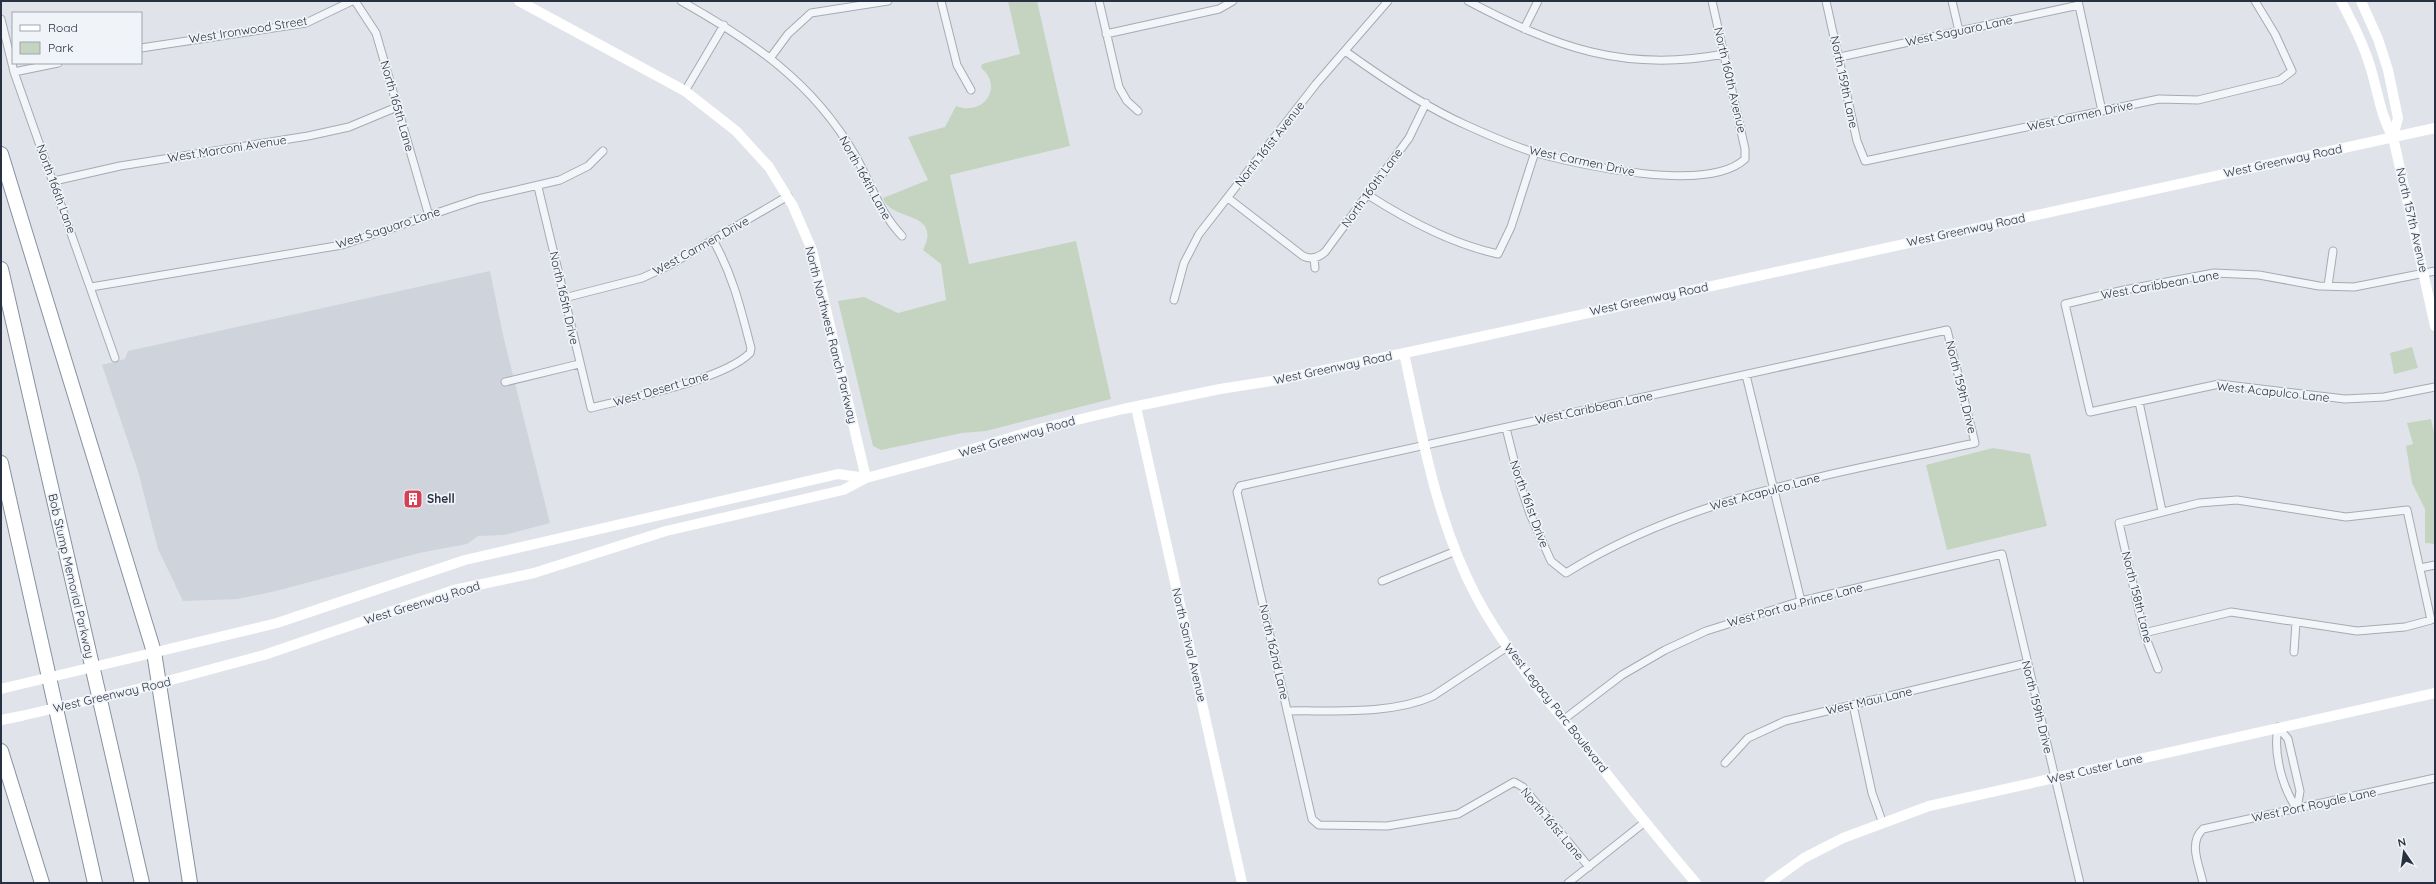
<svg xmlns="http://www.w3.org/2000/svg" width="2436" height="884" viewBox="0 0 2436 884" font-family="Quicksand,sans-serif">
<rect width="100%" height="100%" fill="#e0e4ea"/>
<path fill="#ced3dc" d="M490 271 503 335 550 523 504 535 478 536 467 544 419 553 276 591 238 599 183 601 158 549 138 471 102 365 125 359 128 351Z"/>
<path fill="#c5d4c1" d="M1008 1H1037L1070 146 950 175 969 264 1076 241 1111 399 986 431 962 433 881 450 873 446 838 301 864 297 898 313 946 300 941 264 923 250C943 210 890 222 883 198L928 180 908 137 945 127 956 106C984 117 1004 86 981 68L982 64 1020 54Z
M2412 347 2418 368 2394 374 2390 353Z
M2431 419 2435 437V544L2425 543V509L2412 483 2406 446 2413 444 2407 423Z
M1993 448 2030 454 2047 526 1947 550 1926 465Z"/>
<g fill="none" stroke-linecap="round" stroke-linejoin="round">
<defs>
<path id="street" d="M355 1 376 33 429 216
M681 1C752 41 813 82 855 155 871 183 879 212 902 236
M941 1 957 65 971 90
M1099 1 1119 87 1127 101 1138 111
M1468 1C1555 47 1624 73 1724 54
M1826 1 1857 141 1865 161 2159 99 2198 100 2280 80 2292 71 2275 34 2255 1
M1952 1 1959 31
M2078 1 2102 111
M1 19 14 72 115 358
M1524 29 1538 1
M1106 34 1219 9 1233 1
M141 48 306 23 352 1
M1345 51C1381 77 1425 107 1466 125 1488 135 1513 146 1536 153 1582 165 1708 194 1745 159V149L1712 1
M771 57 788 34 811 13 888 1
M1840 57 2079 5
M14 72 58 63
M685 91 724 25
M54 181 120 166 308 136 349 127 397 107
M538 187 591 408C630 398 723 380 750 353L751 348C741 310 733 275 713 240
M1368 195C1407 220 1452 244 1498 254L1511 227 1535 152
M1228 198 1303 256C1311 260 1318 258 1325 252L1409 138 1426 103
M1314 258 1315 268
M2435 271 2354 287 2319 286 2259 275 2214 273 2124 290 2065 304 2090 412 2219 384 2345 399 2384 397 2435 387
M2328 286 2333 251
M91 287 342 245 478 199 560 180 588 166 603 151
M564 298 642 278 668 266 788 196
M1174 300 1184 263 1199 234 1316 84 1388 1
M1746 375 1801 601
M505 382 579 364
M2139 402 2162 511
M1506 428 1520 484 1530 514 1551 561 1566 573C1689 496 1836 474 1975 443L1947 330 1240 486 1237 492 1312 819 1319 825 1387 826 1458 814 1514 782 1523 787 1589 867
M2420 568 2435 565
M1382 581 1456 551
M2144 633 2231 612 2357 631 2405 627 2431 620 2407 510 2346 517 2237 500 2199 503 2119 523 2144 633 2158 669
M2294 652 2296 622
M1853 705 1872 793 1882 821
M1287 711C1333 710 1391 715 1433 696L1507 647
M1563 720 1622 675 1665 650 1706 631 1801 601 2002 554 2080 883
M2278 727 2288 739 2300 791 2297 809
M2278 727C2273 753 2282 787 2297 809
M1725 763 1748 738 1785 721 2027 663
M1568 883 1645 822
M2203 883C2199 864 2188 843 2203 829L2435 778"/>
<path id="highway" d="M1 154 154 652 190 883
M1 269 142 883
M1 463 95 883
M1 751 42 883"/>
</defs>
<use href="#street" stroke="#a5abb4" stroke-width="9"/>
<use href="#highway" stroke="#8791a1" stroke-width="16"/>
<use href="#street" stroke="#f3f5f8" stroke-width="7"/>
<path stroke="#fff" stroke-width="10" d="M519 1 685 91 736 131 769 167 793 206 812 250 866 478
M2341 1C2352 22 2363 43 2370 66 2378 91 2380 115 2393 137L2435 326
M2361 1 2378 39 2388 70 2398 118 2393 137
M1404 353C1422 435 1436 520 1476 596 1503 647 1540 691 1577 736 1616 786 1655 835 1696 883
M1136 407 1242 883
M127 659 277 623 465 560 838 474 866 478
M1 689 13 686
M134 690 264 655 454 590 534 573 666 531 843 490 866 478 956 454 1043 428 1123 409 1220 389 1278 380 1470 339 2435 128
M1 720 21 716
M1769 883 1804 858 1843 838 1929 806 2435 693"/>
<use href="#highway" stroke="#fff" stroke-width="14"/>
<path stroke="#fff" stroke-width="10" d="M13 686 127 659
M21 716 134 690"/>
</g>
<defs>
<symbol id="building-square" viewBox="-11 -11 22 22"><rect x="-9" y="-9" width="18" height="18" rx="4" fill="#d53e53" stroke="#f0f3f7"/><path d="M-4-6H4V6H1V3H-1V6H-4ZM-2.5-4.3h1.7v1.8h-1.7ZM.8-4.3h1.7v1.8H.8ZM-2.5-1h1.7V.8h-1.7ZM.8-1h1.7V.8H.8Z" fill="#fff"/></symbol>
</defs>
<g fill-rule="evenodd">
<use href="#building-square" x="402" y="488" width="22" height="22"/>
</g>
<g text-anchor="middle" stroke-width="3.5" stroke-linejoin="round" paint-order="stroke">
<g font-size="12" fill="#283142" stroke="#f0f3f7">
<text transform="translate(248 30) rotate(-9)" y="4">West Ironwood Street</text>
<text transform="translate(1959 31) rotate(-12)" y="4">West Saguaro Lane</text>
<text transform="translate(1730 80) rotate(77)" y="4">North 160th Avenue</text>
<text transform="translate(1844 82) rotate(78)" y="4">North 159th Lane</text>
<text transform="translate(397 106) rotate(74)" y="4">North 165th Lane</text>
<text transform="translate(2080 116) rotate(-12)" y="4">West Carmen Drive</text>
<text transform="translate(1270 144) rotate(-52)" y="4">North 161st Avenue</text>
<text transform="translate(227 149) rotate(-9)" y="4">West Marconi Avenue</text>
<text transform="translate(1582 161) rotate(12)" y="4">West Carmen Drive</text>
<text transform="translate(2283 161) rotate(-12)" y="4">West Greenway Road</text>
<text transform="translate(865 178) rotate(61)" y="4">North 164th Lane</text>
<text transform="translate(1372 188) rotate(-54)" y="4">North 160th Lane</text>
<text transform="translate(56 189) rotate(70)" y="4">North 166th Lane</text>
<text transform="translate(2412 220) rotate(77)" y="4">North 157th Avenue</text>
<text transform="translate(388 228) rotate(-18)" y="4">West Saguaro Lane</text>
<text transform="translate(1966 230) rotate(-12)" y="4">West Greenway Road</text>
<text transform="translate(701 246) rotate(-29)" y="4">West Carmen Drive</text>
<text transform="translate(2160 285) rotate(-10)" y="4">West Caribbean Lane</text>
<text transform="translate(564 298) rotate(77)" y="4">North 165th Drive</text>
<text transform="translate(1649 299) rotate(-12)" y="4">West Greenway Road</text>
<text transform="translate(831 335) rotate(76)" y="4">North Northwest Ranch Parkway</text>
<text transform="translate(1333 368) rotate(-12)" y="4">West Greenway Road</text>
<text transform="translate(1961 387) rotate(76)" y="4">North 159th Drive</text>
<text transform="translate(661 389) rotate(-16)" y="4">West Desert Lane</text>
<text transform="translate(2273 392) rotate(6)" y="4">West Acapulco Lane</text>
<text transform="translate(1594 408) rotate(-12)" y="4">West Caribbean Lane</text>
<text transform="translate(1017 437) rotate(-16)" y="4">West Greenway Road</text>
<text transform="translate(1765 492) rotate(-15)" y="4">West Acapulco Lane</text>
<text transform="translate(1529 504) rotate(70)" y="4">North 161st Drive</text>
<text transform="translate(71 576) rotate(77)" y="4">Bob Stump Memorial Parkway</text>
<text transform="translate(2137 597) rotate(76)" y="4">North 158th Lane</text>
<text transform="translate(422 603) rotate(-17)" y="4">West Greenway Road</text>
<text transform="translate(1795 605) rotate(-15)" y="4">West Port au Prince Lane</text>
<text transform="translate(1189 645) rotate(77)" y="4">North Sarival Avenue</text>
<text transform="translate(1274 652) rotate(77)" y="4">North 162nd Lane</text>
<text transform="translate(112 695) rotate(-13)" y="4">West Greenway Road</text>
<text transform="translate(1869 701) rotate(-13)" y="4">West Maui Lane</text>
<text transform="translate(2037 707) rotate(76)" y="4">North 159th Drive</text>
<text transform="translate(1556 708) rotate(52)" y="4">West Legacy Parc Boulevard</text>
<text transform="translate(2095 769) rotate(-13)" y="4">West Custer Lane</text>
<text transform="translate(2314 805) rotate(-12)" y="4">West Port Royale Lane</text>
<text transform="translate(1552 824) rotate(50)" y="4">North 161st Lane</text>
</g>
<g font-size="12" font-weight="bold" fill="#283142" stroke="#f0f3f7" text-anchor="start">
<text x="427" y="503">Shell</text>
</g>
</g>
<rect width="2436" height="884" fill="none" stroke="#283142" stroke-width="4"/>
<rect x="12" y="12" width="130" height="52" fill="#f0f3f7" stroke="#a0a5af"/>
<rect x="20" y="25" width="20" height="6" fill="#ffffff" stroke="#a0a5af"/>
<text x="48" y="32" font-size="12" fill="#283142">Road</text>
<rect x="20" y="42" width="20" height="12" fill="#c5d4c1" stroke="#a0a5af"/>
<text x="48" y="52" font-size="12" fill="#283142">Park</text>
<g transform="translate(2404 852) rotate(347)" stroke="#f0f3f7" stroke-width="3" paint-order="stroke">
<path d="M0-3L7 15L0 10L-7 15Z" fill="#283142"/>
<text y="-6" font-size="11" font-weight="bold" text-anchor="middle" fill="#283142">N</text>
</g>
</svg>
